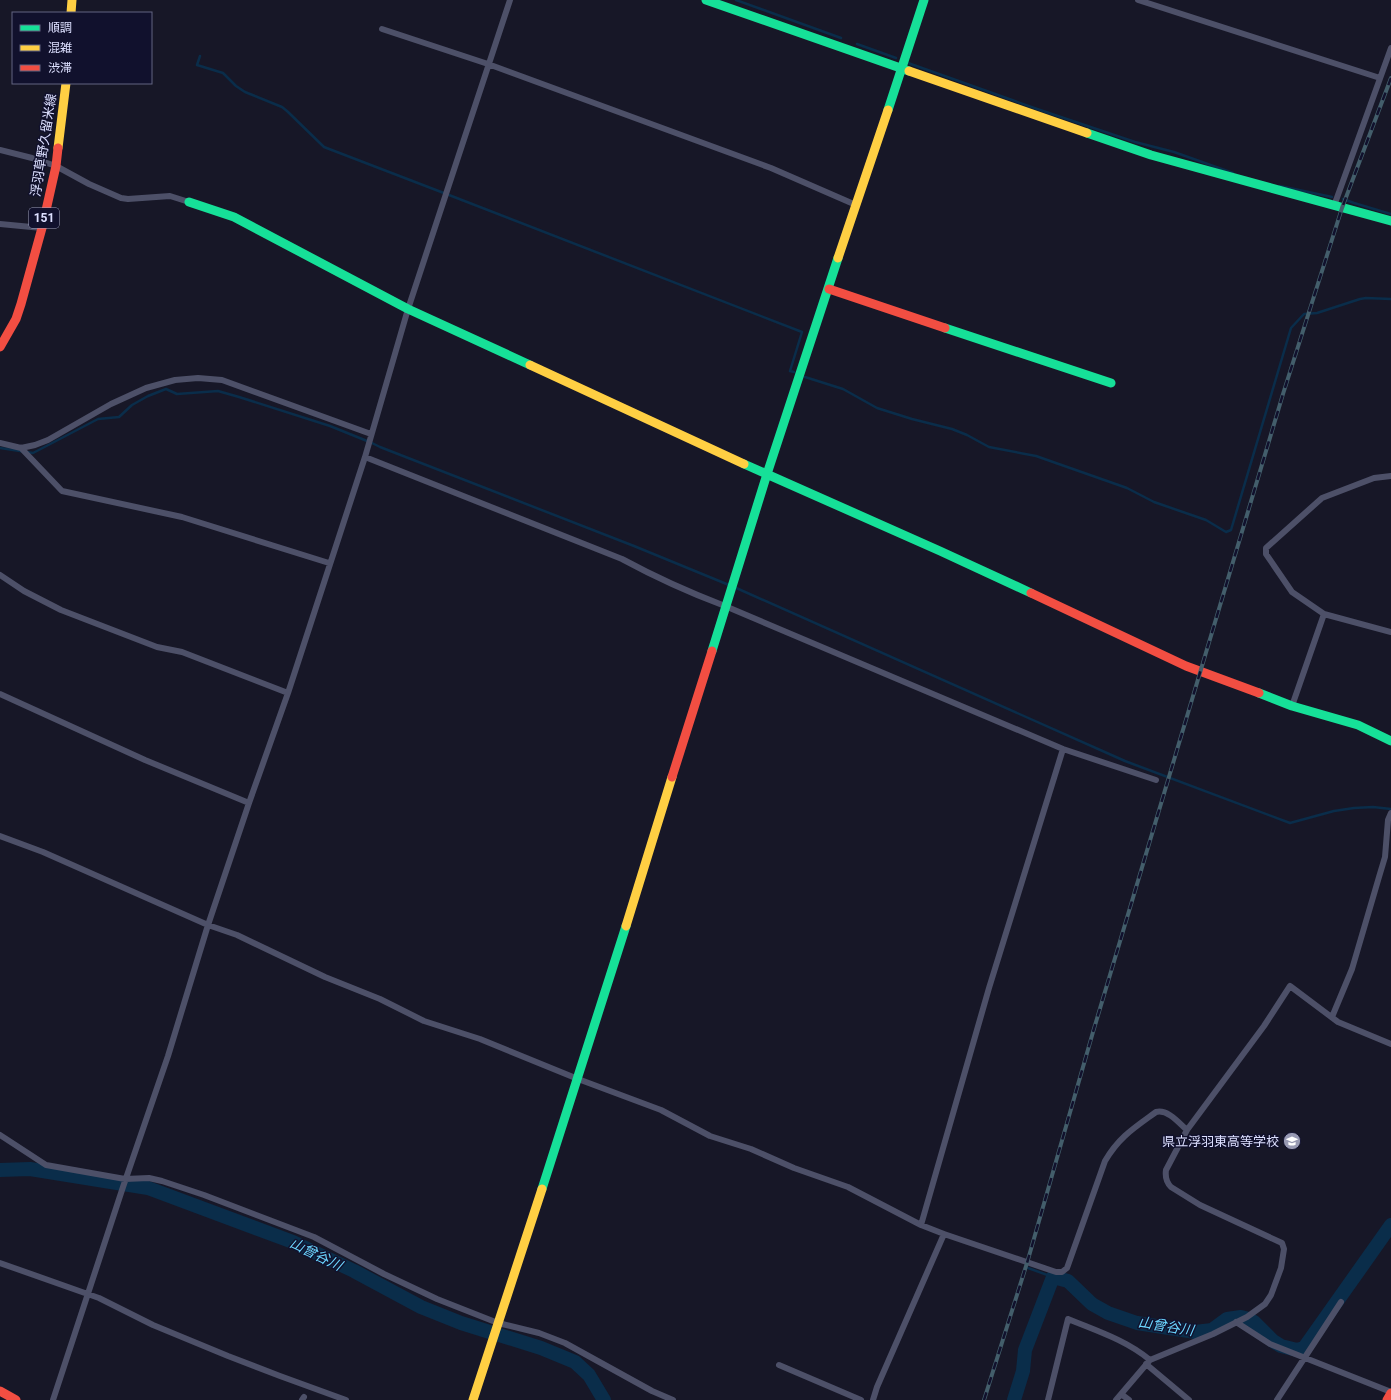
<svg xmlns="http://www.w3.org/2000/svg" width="1391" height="1400" viewBox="0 0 1391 1400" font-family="Roboto,'Noto Sans JP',sans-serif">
<rect width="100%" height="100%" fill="#171727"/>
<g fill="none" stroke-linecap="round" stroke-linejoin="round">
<path stroke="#0a2d4a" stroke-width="2.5" d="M736 0 841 38
M857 44 896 58
M200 56 197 65 223 73 236 86 245 92 282 107 287 111 324 147 449 195 802 332 790 371 794 372
M908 63 1040 110 1135 142 1174 152 1233 173
M1280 186 1332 197
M1343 199 1354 203 1391 214
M805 377 843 389 877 408 912 419 952 429 967 435 989 447 1036 456 1127 488 1154 502 1206 520 1226 532 1231 530 1291 328 1304 314 1317 313 1360 299 1366 298 1391 299
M0 448 33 453 98 419 119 417 132 405 148 396 166 389 177 394 218 391 239 397 330 426 372 443 380 447 634 546 729 585
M734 587 1125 761 1290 823 1334 811 1354 808 1373 807 1391 809
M1028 1268 1053 1277"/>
<path stroke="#0a2d4a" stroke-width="14" d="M0 1170 30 1169 148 1188 293 1242 354 1271 421 1307 461 1323 541 1348 575 1362 589 1375 604 1400
M1014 1400 1023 1371 1025 1350 1053 1277 1068 1281 1092 1304 1108 1313 1137 1323 1195 1332 1212 1330 1227 1319 1241 1317 1249 1319 1254 1322 1273 1341 1281 1346 1297 1350 1304 1348 1391 1225"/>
<path stroke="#4d5068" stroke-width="6" d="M1138 0 1380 78
M382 29 488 64 771 168 856 205
M0 150 32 158 56 166 89 184 121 198 128 199 170 196 189 202
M1334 206 1391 48
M0 224 42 228
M0 443 21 448 35 445 48 440 111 404 146 388 175 380 198 378 222 380 371 434
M21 448 62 491 182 517 329 563
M365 457 622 559C657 578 688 592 725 606L1063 749 1156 780
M0 575 24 591 61 610 157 647 182 652 288 693
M1324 614 1292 592 1266 554V548L1322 498 1374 478 1391 476
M0 694 145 760 249 803
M1292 706 1324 614 1391 632
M0 836 43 852 208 925 237 935 325 977 380 999 424 1021 480 1039 578 1079 661 1110 710 1136 751 1149 794 1168 848 1187 921 1225 944 1234 1056 1272H1062L1067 1268 1105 1161C1119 1137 1134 1128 1156 1112 1168 1109 1179 1123 1187 1130
M1332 1017 1352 969 1379 877 1385 857 1388 820 1391 813
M0 1135 46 1165 125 1179 149 1178 162 1181 204 1195 314 1237 384 1274 437 1299 498 1323 539 1333 565 1343 652 1391 673 1400
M921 1225 989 988 1063 749
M0 1263 99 1298 153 1325 228 1356 280 1376 346 1400
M1236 1322 1270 1344 1391 1392
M1146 1364 1189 1400
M779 1365 861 1400
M1121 1394 1129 1400
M53 1400 123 1187 168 1056 208 925 249 803 288 693 365 457 408 309 510 0
M302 1400 304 1397
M873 1400 877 1387 944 1234
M1048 1400 1068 1319C1097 1331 1126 1340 1150 1360
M1116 1400 1150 1360 1213 1334 1247 1317 1265 1304 1271 1295 1281 1268 1284 1249 1282 1243 1200 1205 1171 1187C1166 1182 1165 1177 1166 1170L1187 1130 1264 1026 1290 986 1338 1022 1391 1044
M1277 1400 1341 1302"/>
<path stroke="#16e098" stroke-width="9" d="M706 0 909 71
M888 110 924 0
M1087 133 1151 155 1391 221
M189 202 234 217 408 309 530 365
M945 328 1111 383
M744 464 940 551 1031 593
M712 651 767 474 838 258
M1259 693 1292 706 1358 725 1391 741
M542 1189 626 926"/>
<path stroke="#ffcf43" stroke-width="9" d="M71 13 72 0
M909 71 1087 133
M58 148 66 83
M838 258 888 110
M530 365 744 464
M626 926 672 777
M473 1400 542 1189"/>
<path stroke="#f24e42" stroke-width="9" d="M829 289 945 328
M0 347 16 319 21 304 42 228 56 166 58 148
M1031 593 1186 666 1259 693
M672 777 712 651
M0 1391 16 1400
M1387 1400 1391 1393"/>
<defs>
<path id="rail" d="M984 1400 1027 1263 1093 1032 1283 394 1342 208 1391 78"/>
</defs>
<use href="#rail" stroke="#435e6b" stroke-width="4"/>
<use href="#rail" stroke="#11112d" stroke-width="2.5" stroke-dasharray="8" stroke-linecap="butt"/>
</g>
<defs>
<symbol id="school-disc" viewBox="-11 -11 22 22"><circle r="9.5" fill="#989ab3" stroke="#11112d"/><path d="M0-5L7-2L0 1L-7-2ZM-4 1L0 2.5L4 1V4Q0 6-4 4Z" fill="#fff"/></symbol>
</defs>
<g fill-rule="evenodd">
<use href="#school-disc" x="1282" y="1131" width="20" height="20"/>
</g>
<g text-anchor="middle" stroke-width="3" stroke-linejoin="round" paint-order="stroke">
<rect fill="#11112d" stroke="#a0a2c0" stroke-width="1" x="29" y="208" width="30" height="20" rx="3"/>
<g font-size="12" font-weight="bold" fill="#dde0ff">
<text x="44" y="222">151</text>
</g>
<g font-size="13" fill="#dde0ff" stroke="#11112d">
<text transform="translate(43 145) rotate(-81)" y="5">浮羽草野久留米線</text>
</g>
<g font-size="13" fill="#dde0ff" stroke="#11112d" text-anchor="end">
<text x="1279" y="1146">県立浮羽東高等学校</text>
</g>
<g font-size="14" font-style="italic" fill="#6bd6ff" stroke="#11112d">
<text transform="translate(316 1254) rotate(26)" y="5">山曾谷川</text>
<text transform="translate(1166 1326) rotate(9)" y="5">山曾谷川</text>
</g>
</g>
<rect x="12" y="12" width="140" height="72" fill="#11112d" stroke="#636481"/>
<rect x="20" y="25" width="20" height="6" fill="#16e098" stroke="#636481"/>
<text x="48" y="32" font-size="12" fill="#dde0ff">順調</text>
<rect x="20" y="45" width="20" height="6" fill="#ffcf43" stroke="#636481"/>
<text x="48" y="52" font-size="12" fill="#dde0ff">混雑</text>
<rect x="20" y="65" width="20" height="6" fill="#f24e42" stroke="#636481"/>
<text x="48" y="72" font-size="12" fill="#dde0ff">渋滞</text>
</svg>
